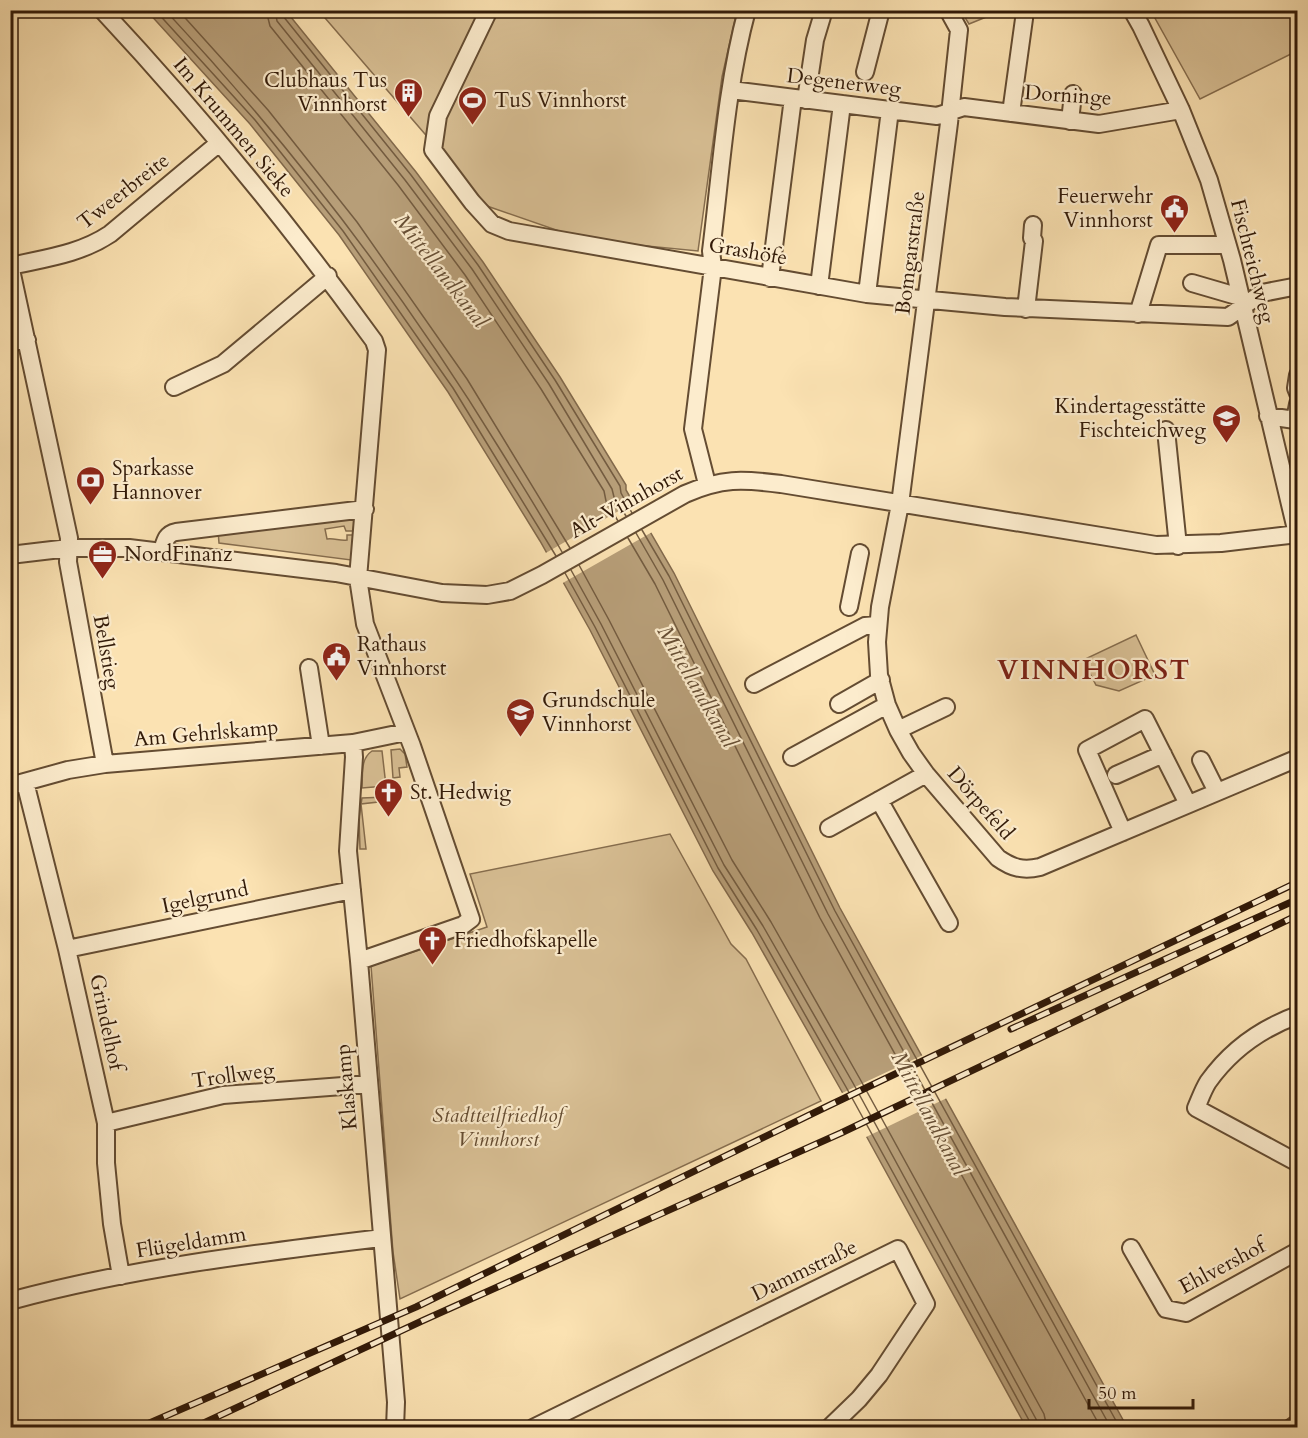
<svg xmlns="http://www.w3.org/2000/svg" width="1308" height="1438" viewBox="0 0 1308 1438" font-family="Cardo,serif">
<rect width="100%" height="100%" fill="#fbe2b2"/>
<filter id="stains"><feTurbulence type="fractalNoise" baseFrequency=".00333" numOctaves="4"/><feColorMatrix values="0 0 0 0 .2 0 0 0 0 .09 0 0 0 0 .02 0 0 0 .5 -.17"/></filter>
<radialGradient id="worn" r=".72"><stop offset=".6" stop-color="#630" stop-opacity="0"/><stop offset="1" stop-color="#630" stop-opacity=".3"/></radialGradient>
<path fill="#d9c095" stroke="#866d4e" stroke-width="1.5" d="M319 11H737L722 77 698 251 585 240 487 206Z
M961 11H1001L969 24Z
M1151 11H1293L1297 14V51L1200 99Z
M355 518 353 531H346L344 526 325 529 327 539C335 538 339 541 347 540V535H353L351 560 219 543 218 531Z
M1136 635 1155 675 1119 691 1096 685 1083 660Z
M400 749 405 754 407 767 399 768 400 777 393 778 391 750Z
M372 751H382L386 786 362 788C363 774 360 759 372 751Z
M386 797 387 801 361 804 366 849H360L359 818 362 798Z
M670 834 731 944 746 959 821 1101 400 1299 393 1252 371 966 487 927 470 874Z"/>
<path fill="#b79e78" stroke="#82694b" stroke-width="1.5" d="M147 11H286L416 172 483 262 560 377 626 485V490L674 573 840 908 1127 1427H1026L841 1090 752 933 713 871 590 630 540 541 448 392 339 235 250 124Z"/>
<path fill="#fbe2b2" d="M636 501 654 531 561 584 544 554Z
M923 1055 947 1098 864 1138 840 1094Z"/>
<g fill="none" stroke-linecap="round" stroke-linejoin="round">
<path stroke="#745c40" stroke-width="1.5" d="M155 10 255 120 343 231 453 388 556 556
M165 10C292 146 404 293 501 451 522 485 543 518 562 552
M178 10 268 110 357 222 467 379 570 548
M266 10 270 26 398 185 465 275 541 389 604 491 606 501 618 521
M275 10 277 21 405 180 472 269 549 384 612 489 614 497 626 516
M282 10 283 16 411 175 478 265 555 380 620 486 621 493 632 513
M642 530 669 576 835 911 1120 1428
M636 533 663 580 828 914 1111 1428
M628 538 655 584 820 918 1101 1428
M579 565 609 620 732 860 771 922 860 1079 1044 1414 1047 1428
M571 570 601 624 724 865 763 926 853 1083 1036 1419 1038 1428
M565 573 595 627 718 868 757 930 846 1087 1030 1422 1031 1428"/>
<defs>
<path id="minor" d="M102 10C199 114 290 225 374 341L377 350 358 578 365 624 412 746 471 919 463 925 359 961
M489 10 438 116 433 150 472 202 492 224 509 231 867 294 1005 307 1228 317 1262 293 1298 286
M948 10 959 30 949 123 900 504 880 607 877 642 879 675 887 705 898 730 911 753 926 774 998 858C1012 868 1023 871 1040 867L1298 758
M1132 10 1141 26 1181 110 1209 180 1232 260 1298 538
M865 72 881 10
M731 90 937 116 964 107 1099 124 1181 110
M806 100 815 40 824 10
M1011 113 1024 19
M1070 121 1073 94
M10 265 69 538 68 562 105 764
M11 266C46 258 80 254 110 234L219 143
M770 278 793 98
M1192 283 1240 297
M819 286 842 104
M867 294 890 110
M1026 309 1034 241 1032 238 1033 225
M1138 314 1159 245H1227
M10 342 27 340
M1298 375 1296 388 1298 393
M174 387 223 364 328 276
M1268 416 1295 420 1298 404
M1166 430 1178 546
M707 484 693 429 713 267 711 251C721 172 726 87 747 10
M162 551C165 541 166 534 176 532L365 509
M10 555 69 548H129L336 573 442 593 487 595 510 591 542 575 685 494C722 478 742 479 781 484L1156 545 1221 543 1298 534
M849 607 860 553
M309 668 321 746
M754 684 865 626 877 625
M839 704 881 680
M898 730 946 707
M353 743 354 757 348 851 359 961 396 1402 395 1428
M792 757 887 705
M1201 760 1217 792
M1116 775 1163 754
M25 782 67 949 106 1123V1163L112 1224 121 1276
M10 786 68 770 105 764 353 743 406 732
M879 800 949 923
M829 828 926 774
M1123 832 1087 750 1145 719 1188 804
M67 949 352 890
M1298 1015C1262 1028 1230 1051 1208 1082 1203 1090 1200 1099 1196 1108L1298 1163
M106 1123 223 1095 369 1084
M1131 1248 1166 1309 1186 1313 1298 1251
M10 1301C131 1268 257 1253 381 1238
M533 1428 898 1249 926 1304 879 1375 859 1399 829 1428
M1291 1428 1298 1423"/>
</defs>
<use href="#minor" stroke="#644c32" stroke-width="20"/>
<use href="#minor" stroke="#fceccd" stroke-width="16"/>
<defs>
<path id="rail" d="M1011 1029 1298 899
M138 1428 416 1307 828 1106 1298 882
M193 1428 424 1320 841 1133 1298 915"/>
</defs>
<use href="#rail" stroke="#321a08" stroke-width="7"/>
<use href="#rail" stroke="#fceccd" stroke-width="4.5" stroke-dasharray="14" stroke-linecap="butt"/>
</g>
<defs>
<symbol id="building-pin" viewBox="-11 -11 22 30"><path d="M0 17L-7.5 6A9.5 9.5 0 1 1 7.5 6Z" fill="#8f2418" stroke="#fceccd"/><path d="M-4-6H4V6H1V3H-1V6H-4ZM-2.5-4.3h1.7v1.8h-1.7ZM.8-4.3h1.7v1.8H.8ZM-2.5-1h1.7V.8h-1.7ZM.8-1h1.7V.8H.8Z" fill="#fff"/></symbol>
<symbol id="stadium-pin" viewBox="-11 -11 22 30"><path d="M0 17L-7.5 6A9.5 9.5 0 1 1 7.5 6Z" fill="#8f2418" stroke="#fceccd"/><path d="M0-5a6.5 5 0 1 0 0 10a6.5 5 0 1 0 0-10ZM-3.5-1.8h7v3.6h-7Z" fill="#fff"/></symbol>
<symbol id="civic-pin" viewBox="-11 -11 22 30"><path d="M0 17L-7.5 6A9.5 9.5 0 1 1 7.5 6Z" fill="#8f2418" stroke="#fceccd"/><path d="M-.6-6.5H3V-4.5H.6V-3L4-1V1h2V6H-6V1h2V-1L-.6-3ZM-1.2 2.5V6h2.4V2.5Z" fill="#fff"/></symbol>
<symbol id="school-pin" viewBox="-11 -11 22 30"><path d="M0 17L-7.5 6A9.5 9.5 0 1 1 7.5 6Z" fill="#8f2418" stroke="#fceccd"/><path d="M0-5L7-2L0 1L-7-2ZM-4 1L0 2.5L4 1V4Q0 6-4 4Z" fill="#fff"/></symbol>
<symbol id="bank-pin" viewBox="-11 -11 22 30"><path d="M0 17L-7.5 6A9.5 9.5 0 1 1 7.5 6Z" fill="#8f2418" stroke="#fceccd"/><path d="M-6-4H6V4H-6ZM0-2.3a2.3 2.3 0 1 0 0 4.6a2.3 2.3 0 1 0 0-4.6Z" fill="#fff"/></symbol>
<symbol id="office-pin" viewBox="-11 -11 22 30"><path d="M0 17L-7.5 6A9.5 9.5 0 1 1 7.5 6Z" fill="#8f2418" stroke="#fceccd"/><path d="M-6-3h4V-5.5h4V-3h4V5H-6ZM-1-4.5V-3h2v-1.5ZM-6 0V1H6V0Z" fill="#fff"/></symbol>
<symbol id="church-pin" viewBox="-11 -11 22 30"><path d="M0 17L-7.5 6A9.5 9.5 0 1 1 7.5 6Z" fill="#8f2418" stroke="#fceccd"/><path d="M-1.2-6h2.4v3.5h3.3v2.4h-3.3V6h-2.4V-.1h-3.3v-2.4h3.3Z" fill="#fff"/></symbol>
</defs>
<g fill-rule="evenodd">
<use href="#building-pin" x="392" y="76" width="33" height="45"/>
<use href="#stadium-pin" x="456" y="84" width="33" height="45"/>
<use href="#civic-pin" x="1158" y="192" width="33" height="45"/>
<use href="#school-pin" x="1210" y="402" width="33" height="45"/>
<use href="#bank-pin" x="74" y="464" width="33" height="45"/>
<use href="#office-pin" x="86" y="538" width="33" height="45"/>
<use href="#civic-pin" x="320" y="640" width="33" height="45"/>
<use href="#school-pin" x="504" y="696" width="33" height="45"/>
<use href="#church-pin" x="372" y="776" width="33" height="45"/>
<use href="#church-pin" x="416" y="924" width="33" height="45"/>
</g>
<g text-anchor="middle" stroke-width="4.5" stroke-linejoin="round" paint-order="stroke">
<g font-size="21" fill="#321a08" stroke="#fceccd" text-anchor="start">
<text x="387" y="87" text-anchor="end">Clubhaus Tus<tspan x="387" dy="24">Vinnhorst</tspan></text>
<text x="494" y="107">TuS Vinnhorst</text>
<text x="1153" y="203" text-anchor="end">Feuerwehr<tspan x="1153" dy="24">Vinnhorst</tspan></text>
<text x="1206" y="413" text-anchor="end">Kindertagesstätte<tspan x="1206" dy="24">Fischteichweg</tspan></text>
<text x="112" y="475">Sparkasse<tspan x="112" dy="24">Hannover</tspan></text>
<text x="124" y="561">NordFinanz</text>
<text x="357" y="651">Rathaus<tspan x="357" dy="24">Vinnhorst</tspan></text>
<text x="542" y="707">Grundschule<tspan x="542" dy="24">Vinnhorst</tspan></text>
<text x="410" y="799">St. Hedwig</text>
<text x="454" y="947">Friedhofskapelle</text>
</g>
<g font-size="21" fill="#321a08" stroke="#fceccd">
<text transform="translate(844 82) rotate(7)" y="7">Degenerweg</text>
<text transform="translate(1068 95) rotate(4)" y="7">Dorninge</text>
<text transform="translate(234 127) rotate(50)" y="7">Im Krummen Sieke</text>
<text transform="translate(123 191) rotate(-38)" y="7">Tweerbreite</text>
<text transform="translate(748 251) rotate(10)" y="7">Grashöfe</text>
<text transform="translate(910 253) rotate(-83)" y="7">Bomgarstraße</text>
<text transform="translate(1253 261) rotate(76)" y="7">Fischteichweg</text>
<text transform="translate(626 502) rotate(-29)" y="7">Alt-Vinnhorst</text>
<text transform="translate(107 652) rotate(80)" y="7">Bellstieg</text>
<text transform="translate(206 733) rotate(-5)" y="7">Am Gehrlskamp</text>
<text transform="translate(981 803) rotate(49)" y="7">Dörpefeld</text>
<text transform="translate(205 897) rotate(-12)" y="7">Igelgrund</text>
<text transform="translate(107 1022) rotate(78)" y="7">Grindelhof</text>
<text transform="translate(233 1075) rotate(-8)" y="7">Trollweg</text>
<text transform="translate(346 1087) rotate(-95)" y="7">Klaskamp</text>
<text transform="translate(191 1242) rotate(-9)" y="7">Flügeldamm</text>
<text transform="translate(1222 1266) rotate(-28)" y="7">Ehlvershof</text>
<text transform="translate(804 1270) rotate(-26)" y="7">Dammstraße</text>
</g>
<g font-size="21" font-style="italic" fill="#644c32" stroke="#fceccd">
<text x="498" y="1122">Stadtteilfriedhof<tspan x="498" dy="24">Vinnhorst</tspan></text>
</g>
<g font-size="22" font-style="italic" fill="#674f35" stroke="#fceccd">
<text transform="translate(442 270) rotate(52)" y="8">Mittellandkanal</text>
<text transform="translate(698 686) rotate(60)" y="8">Mittellandkanal</text>
<text transform="translate(930 1113) rotate(62)" y="8">Mittellandkanal</text>
</g>
<g font-size="27" font-weight="bold" letter-spacing="1.5" fill="#7a1f14" stroke="#fceccd">
<text x="1094" y="679">VINNHORST</text>
</g>
</g>
<rect width="1308" height="1438" fill="none" stroke="#fbe2b2" stroke-width="36"/>
<rect x="12" y="12" width="1284" height="1414" fill="none" stroke="#321a08" stroke-width="3"/>
<rect x="18" y="18" width="1272" height="1402" fill="none" stroke="#321a08" stroke-width="1.5"/>
<path d="M1089 1399v9h104v-9" fill="none" stroke="#321a08" stroke-width="3"/>
<text x="1098" y="1399" font-size="18" fill="#321a08" stroke="#fceccd" stroke-width="4.5" paint-order="stroke">50 m</text>
<rect width="100%" height="100%" filter="url(#stains)"/>
<rect width="100%" height="100%" fill="url(#worn)"/>
</svg>
